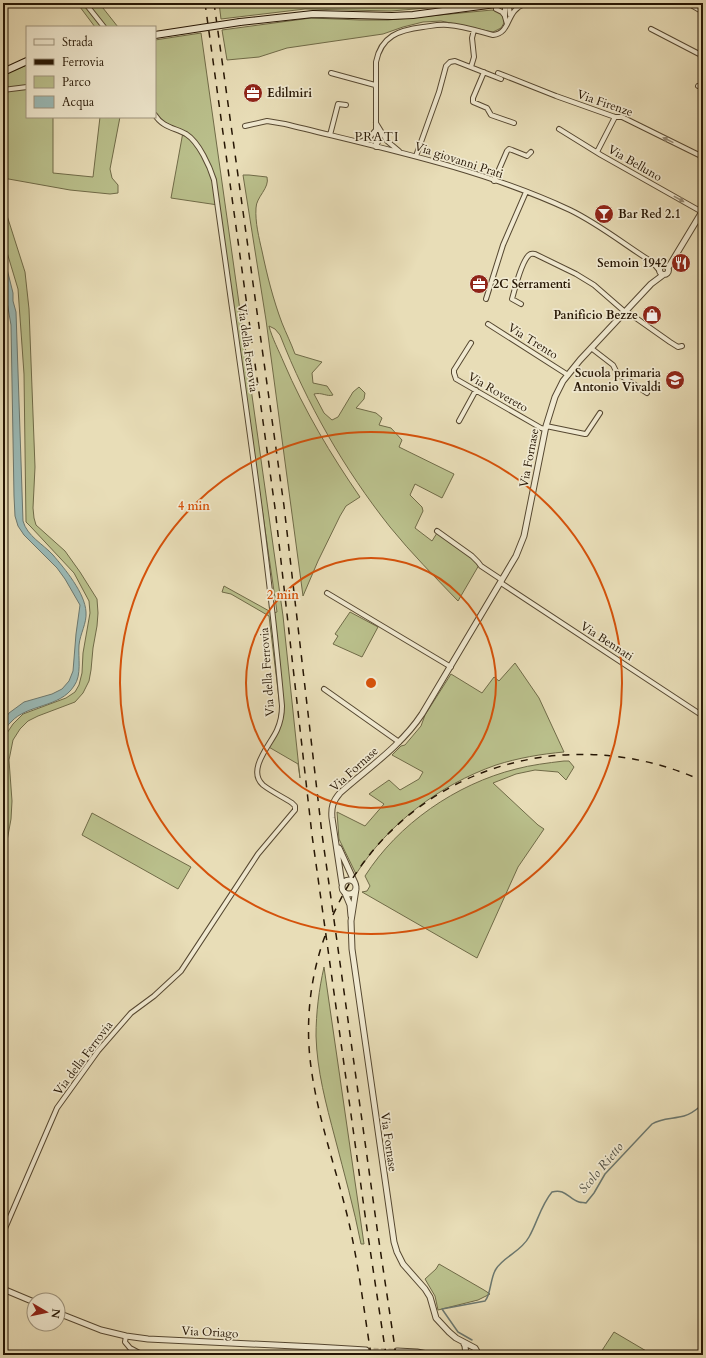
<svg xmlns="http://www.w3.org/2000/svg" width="706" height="1358" viewBox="0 0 706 1358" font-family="Cardo,serif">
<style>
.green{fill:#bac08c;stroke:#706b48}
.water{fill:#9abab7;stroke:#6c786f}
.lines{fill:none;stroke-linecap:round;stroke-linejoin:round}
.stream{stroke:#6c786f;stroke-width:1.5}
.tertiary-tunnel{stroke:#c1b593;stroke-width:5;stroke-dasharray:5 2.5;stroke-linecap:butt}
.minor-casing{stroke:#564831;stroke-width:6}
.tertiary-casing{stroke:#564831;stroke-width:7}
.secondary-casing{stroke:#261604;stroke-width:8}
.minor{stroke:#f0e9d0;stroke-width:4}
.tertiary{stroke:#f0e9d0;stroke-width:5}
.secondary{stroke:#f0e9d0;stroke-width:6}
.rail{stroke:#261604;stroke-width:1.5;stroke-dasharray:7 7;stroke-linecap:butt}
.secondary-bridge-casing{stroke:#261604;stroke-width:8;stroke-linecap:butt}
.secondary-bridge{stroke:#f0e9d0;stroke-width:6}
.oneway{fill:#958a74}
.ring{fill:none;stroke:#d5520b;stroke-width:2}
.labels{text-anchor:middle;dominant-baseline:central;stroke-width:3.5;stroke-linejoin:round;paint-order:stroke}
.poi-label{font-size:12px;font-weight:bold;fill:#261604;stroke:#f0e9d0;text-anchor:start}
.street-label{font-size:12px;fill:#261604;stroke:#f0e9d0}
.neighbourhood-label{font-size:13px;letter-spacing:1px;fill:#261604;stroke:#f0e9d0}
.water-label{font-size:13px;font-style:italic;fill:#4f4f43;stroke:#f0e9d0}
.centre{fill:#d5520b;stroke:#f0e9d0;stroke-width:2}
.ring-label{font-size:12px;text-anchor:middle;font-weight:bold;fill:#d5520b;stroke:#f0e9d0;stroke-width:3.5;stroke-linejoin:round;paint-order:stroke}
</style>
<rect width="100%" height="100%" fill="#e8ddb7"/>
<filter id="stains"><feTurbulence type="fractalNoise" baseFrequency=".005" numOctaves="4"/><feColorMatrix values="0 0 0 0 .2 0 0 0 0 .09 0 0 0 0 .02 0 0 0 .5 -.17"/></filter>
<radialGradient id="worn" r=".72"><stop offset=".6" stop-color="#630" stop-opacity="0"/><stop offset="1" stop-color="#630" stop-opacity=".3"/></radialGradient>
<!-- green -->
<path class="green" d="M77,3H99L118,27H95Z
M219,3H431L439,7L391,11L305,9L221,19Z
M492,10L499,12L502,14L504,18V23L501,28L493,32L441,21L423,22L403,27L383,34L287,48L259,57L227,60L222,30L311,18L360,20H388Z
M201,33L283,616L300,778L298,764L267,746L278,726L280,707L269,616L231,594L222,592L224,586L271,612L273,613L277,612L218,205L171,198L183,132L163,121L155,112V40Z
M27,65V117H53V173L93,177L100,117H120L110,169L112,178L118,185V193L110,194L70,190L3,178V75Z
M243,175H249L267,177C270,188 256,197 256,208C255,222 259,238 262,251C267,275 273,299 282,323C286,333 291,343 295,354L322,362L312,373L313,383L327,386L333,395C327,397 322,392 314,394L324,413L332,420L338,417L353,392L359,387L365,393L364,399L356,408L376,413L382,418L379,425L391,428L402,440L399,447L454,474L442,498L415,484L410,495L422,507L423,511L415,528L432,541L437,533L478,563L479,565L458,601C435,577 411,553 390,527C344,469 307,404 280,335L275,329L269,326C272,338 279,351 284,363C304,410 331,455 360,497L346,506L340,516L318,561L303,596L266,320Z
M3,203L25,272L29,309L35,467L33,508L34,518L36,525L65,551L80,572L97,599L98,613L97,626L93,648L91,670L89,681L83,693L75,702L38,716L28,721L20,729L13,740L9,760L12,801L11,819L7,841L3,845V814L5,800L3,785V739L13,724L23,714L66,698L75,692L79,685L82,673L83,653L90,613L89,601L74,573L31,527L26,522L24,374L18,289L3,239Z
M350,612L378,627L362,657L333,644L338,636L335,634Z
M515,663L539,698L564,752C541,754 518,758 496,765C439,785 388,824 356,874L339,839L337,812L365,826L384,804L369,794L389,780L400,790L419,779L423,772L392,755L401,746L405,745L421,726L425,715L451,674L482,693L494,677L499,681Z
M564,761H569L574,767L566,780L558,772L535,770L516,774L493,783L538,825L544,829L518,867L477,958L362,892L367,891L370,886L365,876C398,824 456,784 516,769C531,765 547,763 564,761Z
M92,813L191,867L178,889L82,835Z
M324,967L364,1244H361C354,1208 344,1173 335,1138C326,1104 317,1071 316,1036C316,1013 319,989 324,967Z
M439,1264L484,1290L490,1294L478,1300L438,1310L435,1296L425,1279L436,1269Z
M614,1332L653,1355H599Z"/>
<!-- water -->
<path class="water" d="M3,253L13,293V301L16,312L23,521C27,536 43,544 53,555C65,569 85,593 86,612C87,623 80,634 79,645C78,658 82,675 74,686C60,708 27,704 11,722C7,725 5,731 3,735V722L9,713L24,702L52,694L62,689L69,681L73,671L76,634L80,605L65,579L57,568L24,535L18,526L15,516L14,496L11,325L3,279Z"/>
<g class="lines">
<!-- stream -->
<path class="stream" d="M472,1340L458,1332L442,1309L485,1301C491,1295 490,1278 496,1269C504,1256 521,1252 529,1237C537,1223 541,1205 552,1192C565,1188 569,1199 579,1202C582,1203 584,1202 586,1203L594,1193L605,1174L652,1124C661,1118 673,1119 684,1116C692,1114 697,1109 703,1104"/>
<!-- tertiary-tunnel -->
<path class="tertiary-tunnel" d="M366,1350L397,1351"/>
<!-- minor casing -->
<g class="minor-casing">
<path id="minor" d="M85,3L104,27
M691,5L703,12
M505,7V17L507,24
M509,7L510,15
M496,9L502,12L505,16
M651,29L703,56
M471,67L474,57L472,38L474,30
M484,72L473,98V102L487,108L491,115L514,123
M331,73L375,85
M498,73L556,96L615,117H622L703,157
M698,86L703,88
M3,90L27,87
M376,123L387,141L399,151
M245,126L267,121L285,124C381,148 480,168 570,210C599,224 625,245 652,262L662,265
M559,129L601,155L702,212
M330,135L338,104L346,105
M360,142L369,138L375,131
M376,146L380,138V132
M376,147V62C381,36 399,30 423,27C431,26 439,24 448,25C463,26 478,31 493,35C512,33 505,10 525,4
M597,152L615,117
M416,156L439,92L446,66L450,62L455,61L501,79
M494,181L507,151L509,149L512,150L527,156L531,152
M654,264L659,270
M486,299L503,245L526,192
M521,304L512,299C515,289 521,262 529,255C531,253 532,254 535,254L576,274L594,285L625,312
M626,311L670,342L678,347L682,346
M488,324L568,375
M471,343L454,370V373L456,379L541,428L545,429
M591,348L613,365L617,373L647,393
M459,421L476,390
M546,426L585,434H586L600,413
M437,531L472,556L478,562L481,566L502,580
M501,583L703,716
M327,593L451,667
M324,689L399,742
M3,1233L57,1108L98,1051L131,1013L154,996L181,971L258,854L295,810V806L292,803C283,797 272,792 263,785C246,770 271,744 277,730C281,721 282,715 282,706C266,530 238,355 214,180C210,167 199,142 186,134C175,128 162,127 155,115
M126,1336L125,1342L130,1348L143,1355
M336,1354L346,1355"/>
</g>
<!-- tertiary casing -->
<g class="tertiary-casing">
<path id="tertiary" d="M659.5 270a4.5 4.5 0 1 1 9 0a4.5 4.5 0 1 1-9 0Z
M668,268L703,210
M339,848L355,883
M342 887a7 7 0 1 1 14 0a7 7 0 1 1-14 0Z
M342,884L332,818C331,807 333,801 340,793C368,768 401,746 422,714L516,556L524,536L546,426L555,397L563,381L580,360L651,284L663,275
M356,889L351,921L352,949L394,1242L397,1252L403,1264L425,1289L430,1297L436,1318L449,1332L456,1338L475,1348L479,1355
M345,893L350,905L351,916
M3,1289L34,1302
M58,1313L101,1330L126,1336L148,1339L316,1347L366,1350
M463,1342L465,1346L466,1355
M397,1351L417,1352L432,1355"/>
</g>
<!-- secondary casing -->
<g class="secondary-casing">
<path id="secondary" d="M525,4L530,3
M240,22L313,14L392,16L413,15L503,3
M3,72L27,61"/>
</g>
<!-- minor -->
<use href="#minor" class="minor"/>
<!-- tertiary -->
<use href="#tertiary" class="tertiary"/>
<!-- secondary -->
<use href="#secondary" class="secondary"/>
<!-- rail -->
<path class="rail" d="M205,3L275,508L312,835L367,1229L386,1355
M214,3L284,506L322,834L377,1228L396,1355
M333,915C397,771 563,717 703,781
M325,936C310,977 305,1023 311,1067C318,1120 337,1171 349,1223C359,1267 364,1311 371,1355"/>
<!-- secondary-bridge casing -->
<g class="secondary-bridge-casing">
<path id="secondary-bridge" d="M155,35L240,22"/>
</g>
<!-- secondary-bridge -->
<use href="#secondary-bridge" class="secondary-bridge"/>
</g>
<!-- one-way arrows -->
<defs><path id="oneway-solid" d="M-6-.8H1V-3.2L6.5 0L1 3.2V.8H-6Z"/></defs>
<g class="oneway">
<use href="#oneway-solid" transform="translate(668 140) rotate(-154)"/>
<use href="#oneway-solid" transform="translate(679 199) rotate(29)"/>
</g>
<!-- distance rings -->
<g class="ring">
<circle cx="371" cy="683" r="125"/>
<circle cx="371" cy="683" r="251"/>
</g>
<!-- icons -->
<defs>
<g id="office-disc" transform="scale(1)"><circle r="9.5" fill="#8f2418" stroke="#f0e9d0"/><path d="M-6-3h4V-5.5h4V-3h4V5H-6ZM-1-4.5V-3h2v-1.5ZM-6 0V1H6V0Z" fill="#fff"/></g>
<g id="bar-disc" transform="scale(1)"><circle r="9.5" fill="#8f2418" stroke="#f0e9d0"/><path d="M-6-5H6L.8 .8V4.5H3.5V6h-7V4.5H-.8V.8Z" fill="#fff"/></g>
<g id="restaurant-disc" transform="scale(1)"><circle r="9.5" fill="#8f2418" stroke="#f0e9d0"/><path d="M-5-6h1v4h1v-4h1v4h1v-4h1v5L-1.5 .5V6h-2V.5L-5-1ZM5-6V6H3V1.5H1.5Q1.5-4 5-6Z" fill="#fff"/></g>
<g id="shop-disc" transform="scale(1)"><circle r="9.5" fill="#8f2418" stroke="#f0e9d0"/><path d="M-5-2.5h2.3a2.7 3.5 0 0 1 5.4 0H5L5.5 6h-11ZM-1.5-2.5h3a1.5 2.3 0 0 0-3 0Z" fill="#fff"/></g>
<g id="school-disc" transform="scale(1)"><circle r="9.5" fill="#8f2418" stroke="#f0e9d0"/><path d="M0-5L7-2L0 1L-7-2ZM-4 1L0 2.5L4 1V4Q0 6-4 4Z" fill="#fff"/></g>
</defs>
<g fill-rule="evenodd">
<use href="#office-disc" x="253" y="93"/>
<use href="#bar-disc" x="604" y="214"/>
<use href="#restaurant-disc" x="681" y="263"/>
<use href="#office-disc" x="479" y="284"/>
<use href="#shop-disc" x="652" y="315"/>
<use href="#school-disc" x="675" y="380"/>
</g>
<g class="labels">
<!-- poi labels -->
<g class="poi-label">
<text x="267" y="93">Edilmiri</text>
<text x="618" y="214">Bar Red 2.1</text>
<text x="667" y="263" text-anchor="end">Semoin 1942</text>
<text x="493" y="284">2C Serramenti</text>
<text x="638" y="315" text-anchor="end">Panificio Bezze</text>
<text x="661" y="373" text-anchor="end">Scuola primaria<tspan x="661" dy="14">Antonio Vivaldi</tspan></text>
</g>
<!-- street labels -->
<g class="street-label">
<text transform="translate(605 103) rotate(19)">Via Firenze</text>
<text transform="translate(459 160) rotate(18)">Via giovanni Prati</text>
<text transform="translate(635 163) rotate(30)">Via Belluno</text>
<text transform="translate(533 341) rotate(32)">Via Trento</text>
<text transform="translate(248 348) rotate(82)">Via della Ferrovia</text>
<text transform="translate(498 392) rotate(30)">Via Rovereto</text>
<text transform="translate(529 458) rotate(-79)">Via Fornase</text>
<text transform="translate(607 641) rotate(33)">Via Bennati</text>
<text transform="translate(267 672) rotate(-94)">Via della Ferrovia</text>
<text transform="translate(354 769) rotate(-42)">Via Fornase</text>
<text transform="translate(83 1058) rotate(-53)">Via della Ferrovia</text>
<text transform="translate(389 1142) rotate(82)">Via Fornase</text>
<text transform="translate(210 1332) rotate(3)">Via Oriago</text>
</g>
<!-- neighbourhood labels -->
<g class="neighbourhood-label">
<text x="377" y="137">PRATI</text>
</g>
<!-- water labels -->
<g class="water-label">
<text transform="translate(601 1168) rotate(-50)">Scolo Rietto</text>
</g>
</g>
<circle cx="371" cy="683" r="6" class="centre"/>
<g class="ring-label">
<text x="194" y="510">4 min</text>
<text x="283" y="599">2 min</text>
</g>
<!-- margin -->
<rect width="706" height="1358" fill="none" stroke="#e8ddb7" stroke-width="16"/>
<rect x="4" y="4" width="698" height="1350" fill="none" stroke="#261604" stroke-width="2"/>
<rect x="8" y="8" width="690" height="1342" fill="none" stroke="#261604"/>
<!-- legend -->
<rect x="26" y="26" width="130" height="92" fill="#f0e9d0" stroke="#9f957e"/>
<rect x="34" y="39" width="20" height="6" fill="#f0e9d0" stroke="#9f957e"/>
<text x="62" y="46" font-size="12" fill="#261604">Strada</text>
<rect x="34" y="59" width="20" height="6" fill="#261604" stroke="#9f957e"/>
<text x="62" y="66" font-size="12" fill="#261604">Ferrovia</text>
<rect x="34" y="76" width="20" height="12" fill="#bac08c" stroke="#9f957e"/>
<text x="62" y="86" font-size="12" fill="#261604">Parco</text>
<rect x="34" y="96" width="20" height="12" fill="#9abab7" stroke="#9f957e"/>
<text x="62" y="106" font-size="12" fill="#261604">Acqua</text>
<!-- north arrow -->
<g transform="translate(46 1312) rotate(99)"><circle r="19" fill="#f0e9d0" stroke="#9f957e"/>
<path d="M0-3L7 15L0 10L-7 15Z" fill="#8f2418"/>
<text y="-6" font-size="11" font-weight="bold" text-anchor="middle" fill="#261604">N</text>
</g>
<rect width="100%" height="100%" filter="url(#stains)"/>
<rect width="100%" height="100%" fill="url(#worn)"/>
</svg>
